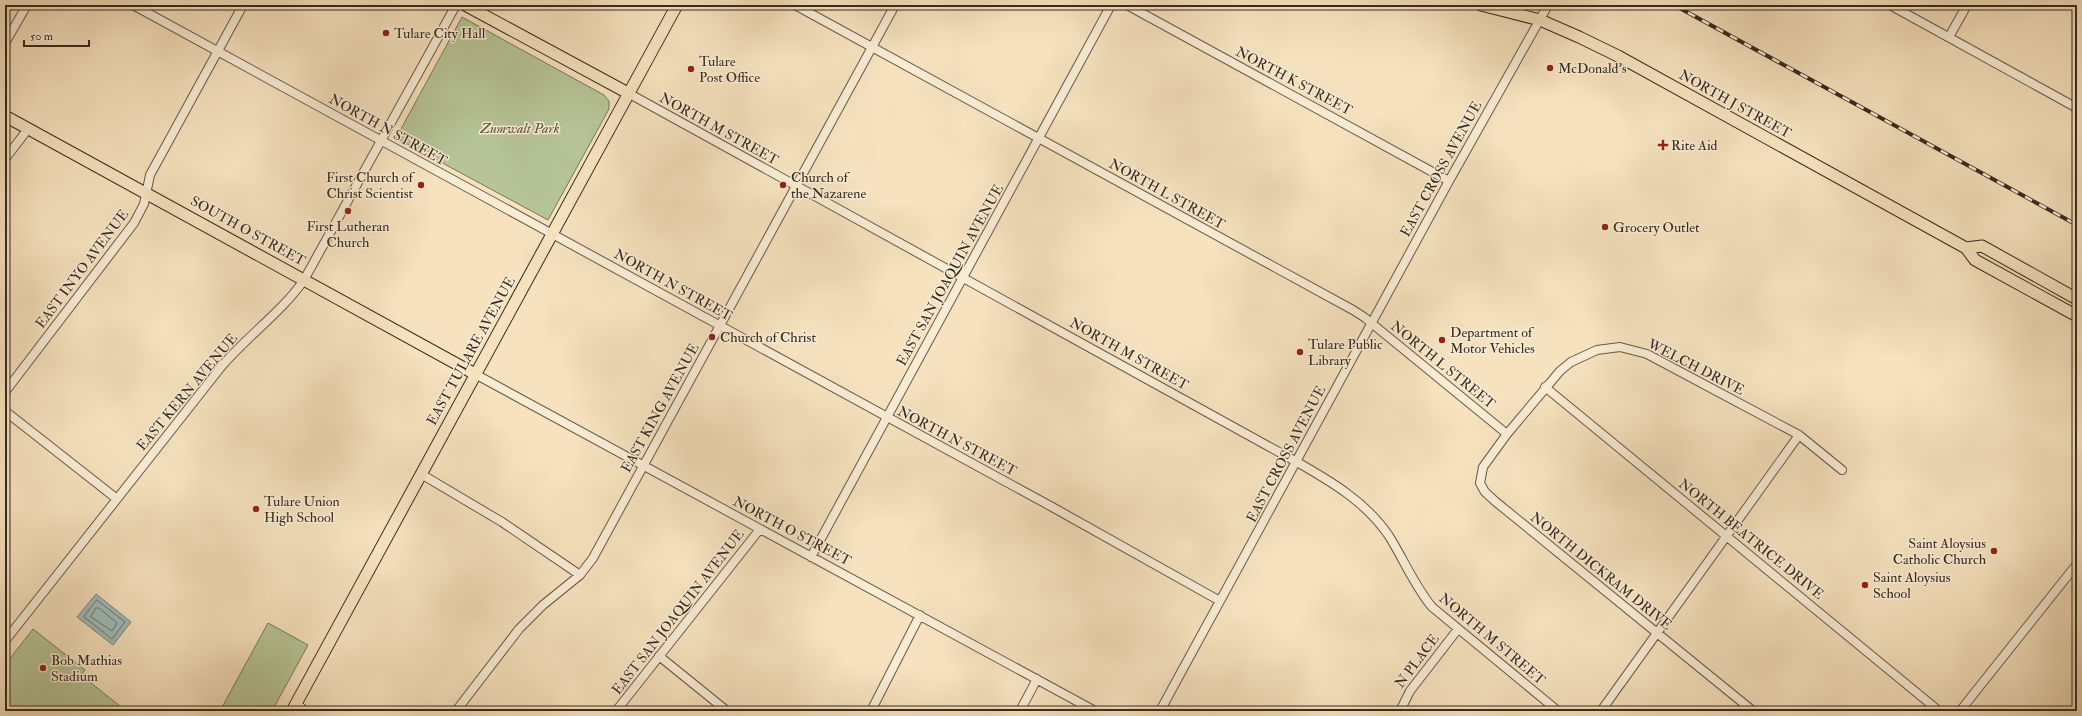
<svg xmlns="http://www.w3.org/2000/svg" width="2082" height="716" viewBox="0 0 2082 716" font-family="'IM FELL Double Pica',serif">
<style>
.green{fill:#b6c497;stroke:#77775a}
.water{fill:#a0bcbb;stroke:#76827c}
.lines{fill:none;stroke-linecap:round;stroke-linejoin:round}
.shore{stroke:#6c736c;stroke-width:1}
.minor-casing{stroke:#685846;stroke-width:10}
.major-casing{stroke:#382a1d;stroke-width:13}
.minor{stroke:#f9ecd5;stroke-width:8}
.major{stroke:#f6e2bf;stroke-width:11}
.rail-casing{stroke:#382a1d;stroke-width:4}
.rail{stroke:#f9ecd5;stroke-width:2.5;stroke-dasharray:8;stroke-linecap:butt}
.poi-dot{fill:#8f2418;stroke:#f9ecd5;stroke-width:1.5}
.labels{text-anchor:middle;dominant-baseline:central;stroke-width:3;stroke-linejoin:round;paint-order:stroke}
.poi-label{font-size:14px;fill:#382a1d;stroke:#f9ecd5;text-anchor:start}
.street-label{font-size:14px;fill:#382a1d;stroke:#f9ecd5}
.park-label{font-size:14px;font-style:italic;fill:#58503c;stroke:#f9ecd5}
</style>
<rect width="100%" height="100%" fill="#f6e2bf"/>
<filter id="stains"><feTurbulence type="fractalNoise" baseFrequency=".005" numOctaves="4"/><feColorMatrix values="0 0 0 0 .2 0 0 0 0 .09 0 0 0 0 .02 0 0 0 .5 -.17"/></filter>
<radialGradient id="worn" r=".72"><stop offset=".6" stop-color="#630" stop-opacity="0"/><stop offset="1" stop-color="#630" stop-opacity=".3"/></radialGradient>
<!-- green -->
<path class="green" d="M462,17L604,95L609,101V109L548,220L396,138Z
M268,623L308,645L272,711H220Z
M33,629L85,670L81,675L126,711H5V665Z"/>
<!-- water -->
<path class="water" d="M96,594L131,622L113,645L77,617Z"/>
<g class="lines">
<!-- shore -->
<path class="shore" d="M97,600L125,622L112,639L84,617Z
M96,608H99L117,623L112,631L91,617Z"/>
<!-- minor casing -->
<g class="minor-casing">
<path id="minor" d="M133,5L1054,508L1220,601
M795,5L1353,310L1364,317L1507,434
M1127,5L1449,181
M1890,5L2077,108
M1949,37L1967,5
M5,43L27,5
M628,93L1297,462C1332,482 1366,502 1389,536C1404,560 1414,585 1432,607L1558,711
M5,159L28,129
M475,374L1095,711
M1545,387L1939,711
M5,392L134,223L144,204L150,175L243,5
M5,411L117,499
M421,474L502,522L580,575
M811,557L1111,5
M5,641L221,367C247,336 281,313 304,280L456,5
M659,656L727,711
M296,703L305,711
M456,711L519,629L543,605L580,575L593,558L895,5
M616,711L760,529
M871,711L920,615
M1020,711L1037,679
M1160,711L1449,181L1548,5
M1400,711L1410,691L1458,629
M1601,711L1799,435
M1753,711L1496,502L1485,492L1480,483L1483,467L1507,434L1560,371L1571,362L1597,350L1620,347L1647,354L1799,435L1842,470
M1960,711L2077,564"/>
</g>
<!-- major casing -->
<g class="major-casing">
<path id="major" d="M465,5L628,93
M1481,5L1540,20L1579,37L1618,56L1966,248L1975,260L2077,316
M5,116L475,374
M1966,248L1982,246L2077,299
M292,711L677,5"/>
</g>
<!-- minor -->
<use href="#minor" class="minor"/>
<!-- major -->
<use href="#major" class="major"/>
<!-- rail casing -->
<g class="rail-casing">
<path id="rail" d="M1674,5L2077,225"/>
</g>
<!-- rail -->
<use href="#rail" class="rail"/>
</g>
<!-- markers -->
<g class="poi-dot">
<circle cx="386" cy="33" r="4"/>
<circle cx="1550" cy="68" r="4"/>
<circle cx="691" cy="69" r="4"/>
<path d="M1661 139h4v4h4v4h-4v4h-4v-4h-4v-4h4z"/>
<circle cx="421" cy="185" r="4"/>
<circle cx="783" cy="185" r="4"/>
<circle cx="348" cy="211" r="4"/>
<circle cx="1605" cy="227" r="4"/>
<circle cx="712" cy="337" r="4"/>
<circle cx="1442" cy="340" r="4"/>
<circle cx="1300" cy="352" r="4"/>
<circle cx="256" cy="509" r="4"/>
<circle cx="1994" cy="551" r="4"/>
<circle cx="1865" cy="585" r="4"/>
<circle cx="43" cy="668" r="4"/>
</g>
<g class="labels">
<!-- poi labels -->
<g class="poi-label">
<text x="394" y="33">Tulare City Hall</text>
<text x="699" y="61">Tulare<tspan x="699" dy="16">Post Office</tspan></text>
<text x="1558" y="68">McDonald's</text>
<text x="1671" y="145">Rite Aid</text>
<text x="413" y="177" text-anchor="end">First Church of<tspan x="413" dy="16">Christ Scientist</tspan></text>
<text x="791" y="177">Church of<tspan x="791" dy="16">the Nazarene</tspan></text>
<text x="348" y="226" text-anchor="middle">First Lutheran<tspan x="348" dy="16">Church</tspan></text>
<text x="1613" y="227">Grocery Outlet</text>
<text x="1450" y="332">Department of<tspan x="1450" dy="16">Motor Vehicles</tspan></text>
<text x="720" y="337">Church of Christ</text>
<text x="1308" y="344">Tulare Public<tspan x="1308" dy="16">Library</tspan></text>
<text x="264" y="501">Tulare Union<tspan x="264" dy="16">High School</tspan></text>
<text x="1986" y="543" text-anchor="end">Saint Aloysius<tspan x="1986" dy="16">Catholic Church</tspan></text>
<text x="1873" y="577">Saint Aloysius<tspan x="1873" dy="16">School</tspan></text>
<text x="51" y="660">Bob Mathias<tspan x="51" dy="16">Stadium</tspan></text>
</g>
<!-- street labels -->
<g class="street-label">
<text transform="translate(1294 81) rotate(28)">NORTH K STREET</text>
<text transform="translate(1735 104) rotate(29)">NORTH J STREET</text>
<text transform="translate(719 129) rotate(29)">NORTH M STREET</text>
<text transform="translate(388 130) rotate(29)">NORTH N STREET</text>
<text transform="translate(1441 169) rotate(-61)">EAST CROSS AVENUE</text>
<text transform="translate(1167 194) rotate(29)">NORTH L STREET</text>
<text transform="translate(248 231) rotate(29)">SOUTH O STREET</text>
<text transform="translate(82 269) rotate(-53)">EAST INYO AVENUE</text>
<text transform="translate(950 275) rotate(-61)">EAST SAN JOAQUIN AVENUE</text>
<text transform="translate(673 285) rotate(29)">NORTH N STREET</text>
<text transform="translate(471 351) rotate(-61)">EAST TULARE AVENUE</text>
<text transform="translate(1129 354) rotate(29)">NORTH M STREET</text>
<text transform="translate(1443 365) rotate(39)">NORTH L STREET</text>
<text transform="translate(1696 367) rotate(27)">WELCH DRIVE</text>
<text transform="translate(187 392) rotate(-50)">EAST KERN AVENUE</text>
<text transform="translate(660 408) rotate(-61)">EAST KING AVENUE</text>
<text transform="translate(957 441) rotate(28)">NORTH N STREET</text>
<text transform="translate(1286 454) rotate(-62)">EAST CROSS AVENUE</text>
<text transform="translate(792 531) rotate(28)">NORTH O STREET</text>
<text transform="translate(1751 539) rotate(39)">NORTH BEATRICE DRIVE</text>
<text transform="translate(1601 571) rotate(39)">NORTH DICKRAM DRIVE</text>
<text transform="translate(678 612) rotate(-52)">EAST SAN JOAQUIN AVENUE</text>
<text transform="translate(1492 639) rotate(40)">NORTH M STREET</text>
<text transform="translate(1417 661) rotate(-53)">N PLACE</text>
</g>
<!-- park labels -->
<g class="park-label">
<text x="520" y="128">Zumwalt Park</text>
</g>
</g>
<!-- margin -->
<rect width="2082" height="716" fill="none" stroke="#f6e2bf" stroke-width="20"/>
<rect x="6" y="6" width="2070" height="704" fill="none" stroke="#382a1d" stroke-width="2"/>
<rect x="10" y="10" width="2062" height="696" fill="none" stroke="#382a1d"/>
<!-- scale -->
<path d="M24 40v6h65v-6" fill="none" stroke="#382a1d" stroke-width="2"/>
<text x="30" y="40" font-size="12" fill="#382a1d" stroke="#f9ecd5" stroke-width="3" paint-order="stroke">50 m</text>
<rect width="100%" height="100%" filter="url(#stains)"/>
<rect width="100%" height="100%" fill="url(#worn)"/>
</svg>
